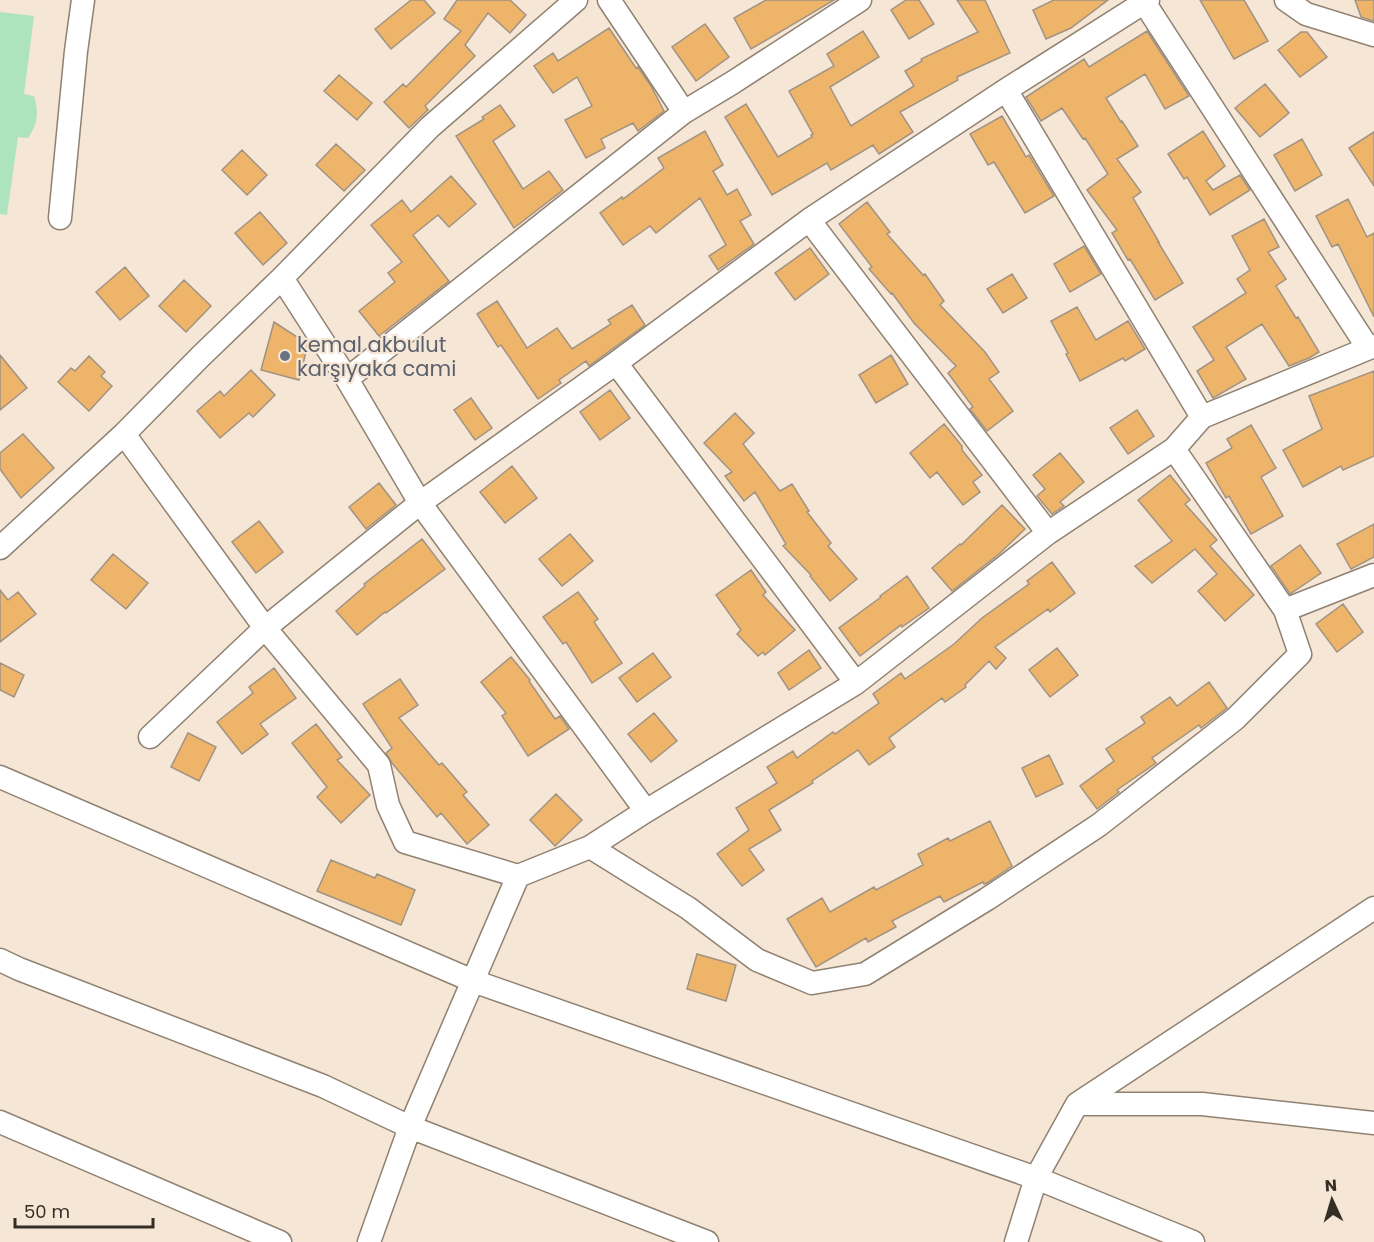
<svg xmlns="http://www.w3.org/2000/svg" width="1374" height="1242" viewBox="0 0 1374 1242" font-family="Poppins,sans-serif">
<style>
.green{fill:#ade3bf}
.building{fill:#eeb46a;stroke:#a19383;stroke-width:1.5}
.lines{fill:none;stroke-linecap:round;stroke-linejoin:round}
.minor-casing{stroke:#908272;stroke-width:25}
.minor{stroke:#fff;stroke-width:22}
.worship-dot{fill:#6b7280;stroke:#f6e6d5;stroke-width:2}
.labels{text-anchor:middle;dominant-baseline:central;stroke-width:4.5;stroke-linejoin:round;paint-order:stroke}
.worship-label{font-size:21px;fill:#5b616d;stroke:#f6e6d5;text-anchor:start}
</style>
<rect width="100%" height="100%" fill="#f6e6d5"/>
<!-- green -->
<path class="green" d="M0,12L34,16L24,94L34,96C39,112 38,124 28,138L18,137L7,215L0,214Z"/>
<!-- building -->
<path class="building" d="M411,0H424L435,13L391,49L375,29Z
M457,0H510L526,15L510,33L488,13L465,45L475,56L425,106L428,110L409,128L384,102L403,84L406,87L461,31L444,19Z
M766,0H834L751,49L734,18Z
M906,0H919L934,24L909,39L891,10Z
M957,0H985L1010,53L957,77L958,80L900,112L913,132L879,154L873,145L831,170L827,163L772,195L725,117L746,104L778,157L812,137L811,135L813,134L789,91L834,66L827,54L863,31L879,57L830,87L851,126L914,86L905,71L922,61L921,59L978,32Z
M1054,0H1108L1071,28L1046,39L1033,10Z
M1200,0H1244L1268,41L1234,59Z
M1355,0H1374V21L1361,17Z
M705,24L729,57L696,81L672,47Z
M609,28L636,68L638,67L651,86L664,111L638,131L633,123L601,139L605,148L586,158L565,120L592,106L577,77L553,93L534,66L553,53L558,61Z
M1147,31L1189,96L1165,109L1145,74L1106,98L1121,122L1122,121L1138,146L1117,159L1141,192L1133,198L1159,242H1158L1183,283L1155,300L1130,259L1128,260L1112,233L1117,230L1087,190L1108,174L1085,138L1083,139L1062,108L1041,121L1026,97L1084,59L1089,67Z
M1301,32H1307L1327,57L1300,77L1278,50Z
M339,75L372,103L357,120L324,91Z
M1265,84L1289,113L1260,137L1235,108Z
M500,105L515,126L493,141L523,189L549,171L563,190L514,228L456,136L484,119L482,117Z
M1002,116L1026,157L1029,155L1054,196L1025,213L994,162L988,165L970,134Z
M705,131L723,165L713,171L727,195L737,189L751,215L740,221L754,244L718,270L709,256L726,245L700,198L656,233L650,226L623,245L600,213L622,197L623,199L664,168L658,158Z
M1203,131L1225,166L1206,181L1213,190L1240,175L1250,190L1210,215L1187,177L1184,179L1168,154Z
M1374,132V186L1349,148Z
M1302,139L1322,175L1295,191L1274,155Z
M336,144L365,170L344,191L316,165Z
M242,150L267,175L247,195L222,170Z
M451,176L476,204L449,227L438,215L413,235L449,281L379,336L359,311L395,282L388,273L402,262L371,225L402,200L411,212Z
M1348,199L1367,237L1374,233V317L1338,244L1332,247L1316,216Z
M867,202L890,232L887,234L923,275L925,274L944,301L940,305L985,352L999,372L989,379L1013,411L987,431L970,409L973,407L948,373L956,366L914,323L892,293L891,294L869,269L872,267L839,224Z
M260,212L287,243L263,265L235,233Z
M1264,219L1279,247L1268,252L1286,279L1276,286L1296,318L1298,317L1319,352L1309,358L1289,366L1262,324L1226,347L1246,379L1213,398L1197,371L1214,360L1193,327L1246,293L1237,279L1250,270L1232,236Z
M1084,246L1101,274L1070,292L1054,264Z
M810,248L829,274L795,300L775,273Z
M125,267L149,296L120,320L96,292Z
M1012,274L1027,298L1003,313L987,289Z
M184,280L211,306L186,332L159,306Z
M497,301L527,348L557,328L572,349L611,324L608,320L632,305L645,325L589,366L586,361L559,380L561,383L538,399L501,345L498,347L477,314Z
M1077,307L1096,340L1128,321L1145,349L1125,361L1123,358L1080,381L1066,354L1068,353L1051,321Z
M274,322L308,344L299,380L261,370Z
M0,355L27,388L0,410Z
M891,355L908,384L876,403L859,375Z
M89,356L105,372L101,376L112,386L89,411L58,382L71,368L75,371Z
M251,370L275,395L253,417L249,413L220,438L197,411L220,391L224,396Z
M1374,371V456L1343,470L1341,466L1303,487L1283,450L1322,429L1309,396Z
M610,390L630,418L600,440L580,412Z
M471,398L492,428L475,440L454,410Z
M1137,410L1154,436L1128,454L1110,428Z
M735,413L754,433L743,444L780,491L792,484L809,511L807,512L831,543L828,546L857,579L830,601L810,576L811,575L783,546L786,544L755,492L744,501L725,476L732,472L704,443Z
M944,424L962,446V450L982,475L973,482L980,492L963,505L937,472L930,478L910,453Z
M1251,425L1276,468L1261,477L1283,516L1251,534L1229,496L1226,498L1206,463L1232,448L1227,439Z
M23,434L54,468L21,498L0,469V453Z
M1060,453L1084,482L1060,502L1064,506L1052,514L1037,496L1045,489L1033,475Z
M512,466L537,498L505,523L480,492Z
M1170,475L1190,500L1185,504L1217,540L1210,546L1254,595L1225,621L1198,591L1217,574L1195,549L1152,583L1135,566L1172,541L1138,500Z
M379,483L396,505L366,529L349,507Z
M1002,505L1025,529L999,554L952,591L932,568L960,544L961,545Z
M259,521L283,552L256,573L232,542Z
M1374,524V557L1351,569L1337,544Z
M570,534L593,561L562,586L539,559Z
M422,539L445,569L386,613L385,612L357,635L336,611L365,586L364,584Z
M1300,545L1321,573L1290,594L1271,566Z
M113,554L148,583L126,609L91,580Z
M1052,562L1075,593L1050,612L1048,609L995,647L1006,658L996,669L989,661L965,685L966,687L945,702L942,698L889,738L895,747L869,765L858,750L812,781L813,783L769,810L781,830L749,849L764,870L742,886L717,854L749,830L736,808L777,783L767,767L793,751L797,758L833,732L835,734L879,703L873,694L901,673L905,679L954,644L982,618L1029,584L1027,581Z
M751,570L766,592L763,595L795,630L765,655L763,652L758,656L737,634L741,630L716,595Z
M907,576L929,608L902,627L901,625L860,656L839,628L881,597L880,596Z
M0,590L8,600L18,592L36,614L0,642Z
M578,592L598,619L594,622L622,663L592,683L566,642L563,644L543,617Z
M1343,604L1363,632L1337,652L1316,624Z
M1057,648L1078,675L1050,697L1029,670Z
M809,650L821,668L789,690L778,673Z
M653,653L671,677L637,702L619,678Z
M511,657L530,680L529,681L555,719L560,716L569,729L528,756L502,716L506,713L481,682Z
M0,663L24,675L14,697L0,690Z
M274,668L296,698L260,724L268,734L242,754L217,722L253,693L249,687Z
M400,679L418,705L399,718L439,765L442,763L467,792L463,795L489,825L467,844L441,813L437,817L392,763L386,753L392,748L363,704Z
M1209,682L1227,708L1201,728L1199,725L1152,758L1156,763L1117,790L1119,792L1097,809L1080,786L1114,761L1106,749L1145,723L1141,717L1170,697L1177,706Z
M654,713L677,741L651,762L628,734Z
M316,724L342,757L337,760L370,795L341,823L317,797L327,787L292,743Z
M188,733L216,747L199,781L171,767Z
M1049,755L1063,784L1036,797L1022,768Z
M556,794L582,820L555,846L530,820Z
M990,821L1012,866L987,883L984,884L983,882L944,902L940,896L892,921L896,927L868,942L866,938L816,967L787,919L822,898L830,912L874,887L876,890L923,865L918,854L948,838L950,841Z
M331,860L375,878L377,874L415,890L401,925L317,891Z
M697,954L736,965L726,1001L687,989Z"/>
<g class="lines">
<!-- minor casing -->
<g class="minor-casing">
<path id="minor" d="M609,0L684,112
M1286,0L1306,14L1374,35
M1144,2L1368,348
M1006,90L1202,417
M60,218L76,51L83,0
M809,220L1048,533
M282,278L347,379
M616,363L856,683
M124,434L265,628L379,765L388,805L405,842L518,876L410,1127L369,1242
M0,548L124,434L201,356L282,278L430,127L576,0
M1285,610L1374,575
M150,737L265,628L420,503L616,363L809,220L1006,90L1148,0
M0,777L473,981L1036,1178L1193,1242
M646,811L856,683L1048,533L1174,449L1202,417L1374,346
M590,847L688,908L757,960L812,983L865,974L987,899L1099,825L1235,719L1300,654L1285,610L1174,449
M518,876L590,847L646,811L420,503L347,379L684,112L732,83L860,0
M0,960L19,969L323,1086L410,1127L707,1242
M1077,1104H1202L1374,1123
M0,1122L280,1242
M1016,1242L1036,1178L1077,1104L1374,908"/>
</g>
<!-- minor -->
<use href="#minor" class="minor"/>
</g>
<!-- markers -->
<circle class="worship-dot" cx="285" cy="356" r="6"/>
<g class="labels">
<!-- worship labels -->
<g class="worship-label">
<text x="297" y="344">kemal akbulut<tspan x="297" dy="24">karşıyaka cami</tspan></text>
</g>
</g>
<!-- north arrow -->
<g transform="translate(1332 1200) rotate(356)" stroke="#f6e6d5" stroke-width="4.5" paint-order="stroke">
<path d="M0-4.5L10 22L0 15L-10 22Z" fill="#342e27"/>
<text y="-9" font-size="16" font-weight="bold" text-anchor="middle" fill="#342e27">N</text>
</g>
<!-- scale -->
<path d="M15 1218v9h138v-9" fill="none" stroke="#342e27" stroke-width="3"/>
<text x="24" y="1218" font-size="18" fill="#342e27" stroke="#f6e6d5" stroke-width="4.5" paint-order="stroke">50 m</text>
</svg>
